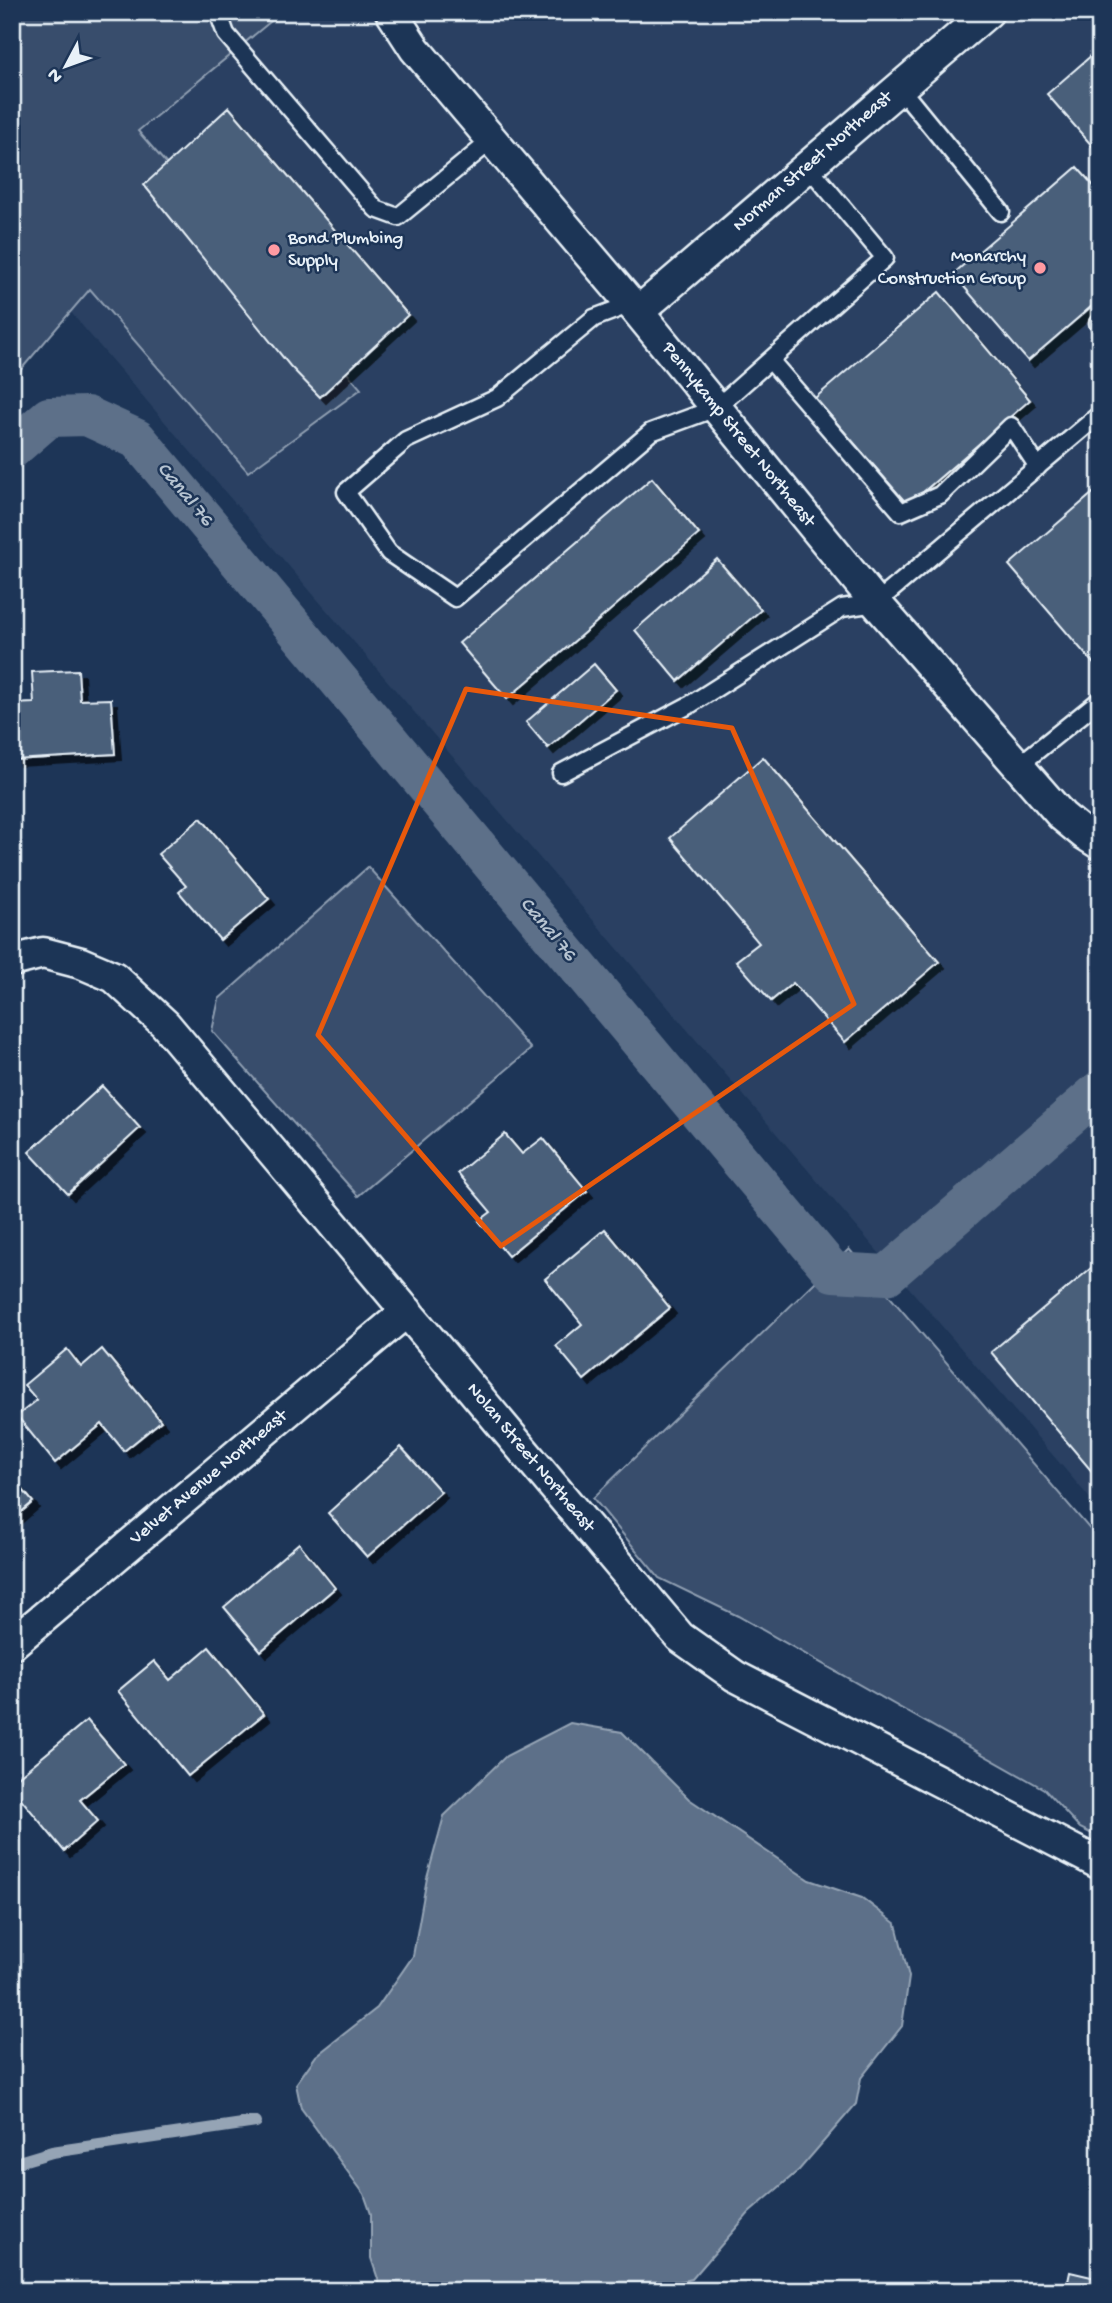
<svg xmlns="http://www.w3.org/2000/svg" width="1112" height="2303" viewBox="0 0 1112 2303" font-family="'Gochi Hand',sans-serif">
<style>
.built{fill:#2a4162}
.green{fill:#374d6c;stroke:#909fb2;stroke-width:2}
.water{fill:#5d7089;stroke:#95a4b5;stroke-width:2}
.lines{fill:none;stroke-linecap:round;stroke-linejoin:round}
.stream{stroke:#95a4b5;stroke-width:12}
.canal{stroke:#5d7089;stroke-width:40}
.building{fill:#495e7a;stroke:#e8f1f8;stroke-width:2;filter:url(#shadow)}
.service-casing{stroke:#e8f1f8;stroke-width:21}
.minor-casing{stroke:#e8f1f8;stroke-width:35}
.service{stroke:#1d3557;stroke-width:16}
.minor{stroke:#1d3557;stroke-width:30}
.marked{fill:none;stroke:#e8590c;stroke-width:5;stroke-linejoin:round}
.poi-dot{fill:#ff9aa2;stroke:#1d3557;stroke-width:2.5}
.labels{text-anchor:middle;dominant-baseline:central;stroke-width:5;stroke-linejoin:round;paint-order:stroke}
.street-label{font-size:19px;fill:#e8f1f8;stroke:#1d3557}
.poi-label{font-size:19px;fill:#e8f1f8;stroke:#1d3557;text-anchor:start}
.water-label{font-size:21px;font-style:italic;fill:#b7c4d1;stroke:#1d3557}
</style>
<defs>
<filter id="shadow"><feDropShadow dx="6" dy="6" stdDeviation="0" flood-color="#0009"/></filter>
</defs>
<rect width="100%" height="100%" fill="#1d3557"/>
<filter id="ink" filterUnits="userSpaceOnUse"><feTurbulence type="fractalNoise" baseFrequency=".0143" numOctaves="2"/><feDisplacementMap in="SourceGraphic" scale="14" xChannelSelector="R" yChannelSelector="G"/><feConvolveMatrix kernelMatrix="1 2 1 2 8 2 1 2 1" color-interpolation-filters="sRGB"/></filter>
<g filter="url(#ink)">
<!-- built -->
<path class="built" d="M12,12H1100V1510L12,244Z"/>
<!-- green -->
<path class="green" d="M12,12H282L138,131L361,389L248,472L90,289L12,380Z
M368,867L531,1049L358,1196L212,1031L219,999Z
M849,1249L1100,1541V1838L1080,1828L1044,1789L738,1616L659,1578L593,1498Z"/>
<!-- water -->
<path class="water" d="M570,1723L622,1732L689,1799L809,1880L862,1898L896,1924L909,1977L902,2026L861,2078L856,2104L799,2170L749,2213L692,2279L640,2291H382L371,2258V2214L364,2194L301,2108L296,2084L316,2056L377,2008L413,1956L427,1878L444,1816L506,1756Z"/>
<g class="lines">
<!-- stream -->
<path class="stream" d="M12,2164L52,2152L256,2122"/>
<!-- canal -->
<path class="canal" d="M12,449L49,417L87,416L137,439L833,1272L887,1275L1100,1090"/>
</g>
<!-- building -->
<path class="building" d="M1100,48V155L1047,94Z
M229,107L408,315L320,397L290,366L144,185Z
M1077,167L1100,193V299L1028,361L953,274Z
M939,292L1030,400L908,505L815,398Z
M652,478L699,534L507,699L459,643Z
M1100,487V668L1098,669L1009,565Z
M717,559L761,610L678,681L635,630Z
M594,664L616,690L548,748L526,722Z
M78,670L80,700L111,699L115,754L14,760L12,704L34,703L32,672Z
M763,757L939,962L845,1042L793,983L771,1001L736,961L759,943L670,838Z
M201,818L269,899L220,940L179,892L186,886L158,854Z
M102,1086L140,1128L68,1194L29,1152Z
M505,1134L522,1154L543,1138L587,1191L508,1256L479,1221L491,1212L458,1173Z
M605,1229L670,1308L584,1380L556,1346L582,1324L545,1279Z
M1097,1263L1100,1266V1481L991,1352Z
M67,1349L81,1367L102,1349L161,1421L124,1451L102,1424L55,1463L17,1416L37,1400L24,1385Z
M401,1447L441,1492L367,1557L328,1513Z
M12,1477L33,1502L12,1520Z
M299,1543L335,1588L261,1651L224,1607Z
M209,1647L264,1714L188,1776L118,1691L154,1661L170,1680Z
M87,1720L124,1764L80,1800L98,1821L64,1851L12,1788V1782Z
M1070,2272L1100,2279V2291H1066Z"/>
<g class="lines">
<!-- service casing -->
<g class="service-casing">
<path id="service" d="M218,12L226,34L376,209L398,217L492,140
M900,88L1001,212
M631,304L594,318L497,398L406,440L346,492L389,553L455,598L651,432L716,408L885,258L808,166
M1100,321L1098,323L1100,325
M770,360L901,512L940,495L1011,426L1038,467
M1018,766L1100,700
M561,773L691,704L842,608L876,603L1100,414"/>
</g>
<!-- minor casing -->
<g class="minor-casing">
<path id="minor" d="M391,12L415,49L638,312L876,603L1062,816L1084,834L1100,844
M638,312L988,12
M12,961L43,953L81,963L114,977L165,1024L680,1637L735,1676L1100,1864
M12,1644L407,1311"/>
</g>
<!-- service -->
<use href="#service" class="service"/>
<!-- minor -->
<use href="#minor" class="minor"/>
</g>
</g>
<!-- marked area -->
<path class="marked" d="M466,689L732,728L854,1004L501,1246L318,1035Z"/>
<!-- markers -->
<g class="poi-dot">
<circle cx="274" cy="250" r="7"/>
<circle cx="1040" cy="268" r="7"/>
</g>
<g class="labels">
<!-- street labels -->
<g class="street-label">
<text transform="translate(813 162) rotate(-41)">Norman Street Northeast</text>
<text transform="translate(738 435) rotate(51)">Pennykamp Street Northeast</text>
<text transform="translate(530 1458) rotate(50)">Nolan Street Northeast</text>
<text transform="translate(209 1478) rotate(-40)">Velvet Avenue Northeast</text>
</g>
<!-- poi labels -->
<g class="poi-label">
<text x="288" y="239">Bond Plumbing<tspan x="288" dy="22">Supply</tspan></text>
<text x="1026" y="257" text-anchor="end">Monarchy<tspan x="1026" dy="22">Construction Group</tspan></text>
</g>
<!-- water labels -->
<g class="water-label">
<text transform="translate(184 495) rotate(50)">Canal 76</text>
<text transform="translate(547 930) rotate(50)">Canal 76</text>
</g>
</g>
<!-- margin -->
<rect width="1112" height="2303" fill="none" stroke="#1d3557" stroke-width="42"/>
<rect x="21" y="21" width="1070" height="2261" fill="none" stroke="#e8f1f8" stroke-width="2.5" filter="url(#ink)"/>
<!-- north arrow -->
<g transform="translate(66 66) rotate(229)" stroke="#1d3557" stroke-width="5" paint-order="stroke">
<path d="M0-5L12 26L0 18L-12 26Z" fill="#e8f1f8"/>
<text y="-10" font-size="19" font-weight="bold" text-anchor="middle" fill="#e8f1f8">N</text>
</g>
</svg>
